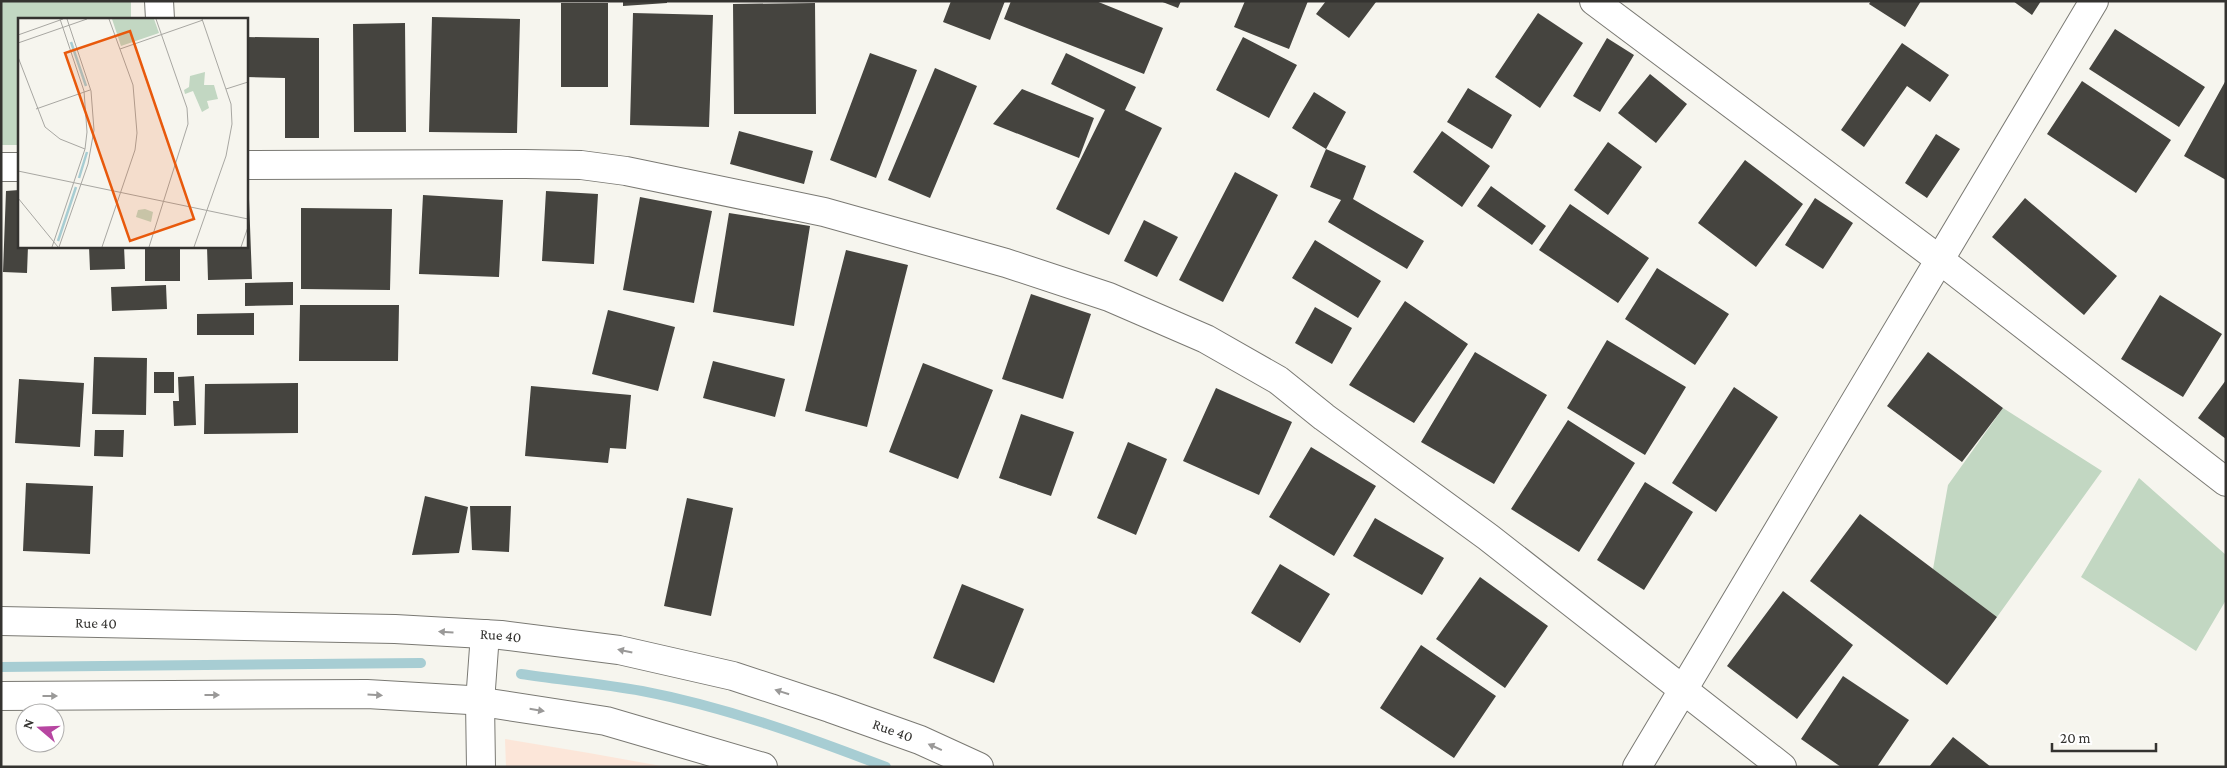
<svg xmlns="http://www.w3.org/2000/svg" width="2227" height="768" viewBox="0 0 2227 768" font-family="'Crimson Pro',serif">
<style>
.education{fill:#fce6d9}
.green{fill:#c2d7c2}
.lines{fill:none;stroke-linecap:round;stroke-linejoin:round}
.stream{stroke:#a7cdd3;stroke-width:10}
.building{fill:#45443f}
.minor-casing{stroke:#7a7973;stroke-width:30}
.tertiary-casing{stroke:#7a7973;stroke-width:30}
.secondary-casing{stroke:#7a7973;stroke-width:30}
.minor{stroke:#fff;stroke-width:28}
.tertiary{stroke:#fff;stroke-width:28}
.secondary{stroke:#fff;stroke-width:28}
.oneway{fill:#9a9998}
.labels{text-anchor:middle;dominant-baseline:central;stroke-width:5;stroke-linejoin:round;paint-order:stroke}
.street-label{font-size:15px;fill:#343330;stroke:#fff}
.inset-river{fill:none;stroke:#a7cdd3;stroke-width:2.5}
.inset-road{fill:none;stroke:#a8a7a2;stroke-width:1}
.view{fill:#e8590c;fill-opacity:0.15;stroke:#e8590c;stroke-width:2.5}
.inset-edge{fill:none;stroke:#343330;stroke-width:2.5}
</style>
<rect width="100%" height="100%" fill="#f6f5ee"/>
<!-- education -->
<path class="education" d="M505,739L589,753L667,767H506Z"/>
<!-- green -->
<path class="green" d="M1,1H131V19H19V145H1Z
M2003,408L2102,471L1997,617L1933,569L1948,485Z
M2139,478L2226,555V600L2196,651L2081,577Z"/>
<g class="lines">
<!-- stream -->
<path class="stream" d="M1,667L421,663
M521,674C562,680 603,684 642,691C726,707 808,737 886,767"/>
</g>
<!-- building -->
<path class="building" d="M623,1H667V3L623,6Z
M951,1H1005L990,40L943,22Z
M1011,1H1096L1163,28L1144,74L1004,19Z
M1160,1H1181L1178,8Z
M1245,1H1308L1289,49L1234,27Z
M1326,1H1375L1376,2L1349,38L1316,14Z
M1871,1H1921L1905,27L1869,4Z
M2013,1H2041L2032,15Z
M561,3H608V87H561Z
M815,3L816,114H734L733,4Z
M633,13L713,15L709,127L630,125Z
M1538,13L1583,43L1540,108L1495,77Z
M432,17L520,19L517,133L429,132Z
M405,23L406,132H354L353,24Z
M2115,29L2205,87L2179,127L2089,69Z
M246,37L319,38V138H285V78L246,77Z
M1243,37L1297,65L1269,118L1216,90Z
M1607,38L1634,55L1600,112L1573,96Z
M1902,43L1949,75L1930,102L1907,86L1864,147L1841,130Z
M870,53L917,70L876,178L830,160Z
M1066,53L1136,87L1125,110L1162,128L1109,235L1056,209L1105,110L1051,84Z
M935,68L977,86L930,198L888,180Z
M1650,74L1687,104L1656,143L1618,113Z
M2226,80V180L2184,156Z
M2082,81L2171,140L2136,193L2047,134Z
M1468,88L1512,115L1492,149L1447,122Z
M1022,89L1094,118L1079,158L993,124Z
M1314,92L1346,112L1326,149L1292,128Z
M739,131L813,151L804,184L730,164Z
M1442,131L1490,166L1462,207L1413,172Z
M1936,134L1960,149L1927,198L1905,183Z
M1608,142L1642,167L1608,215L1574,190Z
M1326,149L1366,166L1353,199L1424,241L1407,269L1328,222L1341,200L1310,187Z
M1745,160L1803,204L1756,267L1698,223Z
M1235,172L1278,195L1223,302L1179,280Z
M1491,186L1546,226L1532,245L1477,206Z
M19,190V246H28L27,273L3,272L6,191Z
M546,191L598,194L594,264L542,261Z
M423,195L503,200L499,277L419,274Z
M640,197L712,211L694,303L623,290Z
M1815,198L1853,223L1823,269L1785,245Z
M2025,198L2117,276L2084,315L1992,237Z
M246,199H249L252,279L208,280L207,246H246Z
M1570,204L1649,258L1618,303L1539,250Z
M301,208L392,209L390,290L301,289Z
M729,213L810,226L794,326L713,312Z
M1144,220L1178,237L1157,277L1124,261Z
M1315,240L1381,281L1358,318L1292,278Z
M89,246H124L125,269L90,270Z
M145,246H180V281H145Z
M846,250L908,265L867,427L805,411Z
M1657,268L1729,314L1695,365L1625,319Z
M293,282V305L245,306V283Z
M166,285L167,309L112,311L111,287Z
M1031,294L1091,314L1063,399L1002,379Z
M2160,295L2222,334L2183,397L2121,359Z
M1405,301L1468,344L1414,423L1349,385Z
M300,305H399L398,361H299Z
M1315,307L1352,328L1332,364L1295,343Z
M608,310L675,327L658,391L592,374Z
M254,313V335H197V314Z
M1607,340L1686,387L1645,455L1567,408Z
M1475,352L1547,395L1494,484L1421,442Z
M1928,352L2003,408L1962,462L1887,406Z
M94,357L147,358L146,415L92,414Z
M713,361L785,379L775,417L703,398Z
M923,363L993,390L958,479L889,452Z
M154,372H174V393H154Z
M194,376L196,425L174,426L173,401H179L178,377Z
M19,379L84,383L80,447L15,443Z
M2226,380V439L2198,418Z
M298,383V433L204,434L205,384Z
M531,386L631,395L626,449L610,448L608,463L525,456Z
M1734,387L1778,417L1716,512L1672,483Z
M1216,388L1292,422L1259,495L1183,461Z
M1021,414L1074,432L1051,496L999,478Z
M1568,420L1635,463L1579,552L1511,509Z
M95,430H124L123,457L94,456Z
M1128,442L1167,459L1136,535L1097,518Z
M1311,447L1376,486L1334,556L1269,517Z
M1645,482L1693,512L1644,590L1597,560Z
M26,483L93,486L90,554L23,551Z
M425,496L468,507L459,553L412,555Z
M687,498L733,508L711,616L664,606Z
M470,506H511L509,552L472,550Z
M1860,514L1997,617L1947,685L1810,581Z
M1375,518L1444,558L1422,595L1353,556Z
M1280,564L1330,594L1300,643L1251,613Z
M1480,577L1548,626L1505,688L1436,639Z
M962,584L1024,609L994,683L933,658Z
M1783,591L1853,645L1797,719L1727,666Z
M1421,645L1496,696L1454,758L1380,708Z
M1843,676L1909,720L1877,767H1841L1801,739Z
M1953,737L1991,767H1929Z"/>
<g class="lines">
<!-- minor casing -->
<g class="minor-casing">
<path id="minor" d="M159,1L160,19
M1594,1L1940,260L2226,482
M246,165L525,164L581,165L626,171L824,212L1006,263L1109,297L1206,339L1278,380L1324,417L1488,537L1782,767
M1,167H19
M481,767L480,702L485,634"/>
</g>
<!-- tertiary casing -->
<g class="tertiary-casing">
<path id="tertiary" d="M1637,767L2094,1"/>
</g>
<!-- secondary casing -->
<g class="secondary-casing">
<g id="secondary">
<path id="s1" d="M1,621L395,629L501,635L619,650L733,676L830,708L920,740L979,767"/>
<path d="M1,696L367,694L469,700L606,721L763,767"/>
</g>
</g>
<!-- minor -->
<use href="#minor" class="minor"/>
<!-- tertiary -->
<use href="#tertiary" class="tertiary"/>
<!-- secondary -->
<use href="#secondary" class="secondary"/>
</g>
<!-- one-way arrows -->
<defs><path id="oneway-solid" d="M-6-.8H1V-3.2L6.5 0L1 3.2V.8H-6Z" transform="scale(1.25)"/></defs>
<g class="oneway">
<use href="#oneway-solid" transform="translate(446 632) rotate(-176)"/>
<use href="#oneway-solid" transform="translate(625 651) rotate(-168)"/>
<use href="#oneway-solid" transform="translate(782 692) rotate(-162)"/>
<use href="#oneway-solid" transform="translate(212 695)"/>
<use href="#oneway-solid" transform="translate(375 695) rotate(3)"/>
<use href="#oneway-solid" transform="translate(50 696)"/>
<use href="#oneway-solid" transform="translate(537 710) rotate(9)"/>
<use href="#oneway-solid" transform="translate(935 747) rotate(-156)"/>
</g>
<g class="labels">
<!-- street labels -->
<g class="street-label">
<text stroke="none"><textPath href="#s1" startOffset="95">Rue 40</textPath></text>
<text stroke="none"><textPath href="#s1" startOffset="500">Rue 40</textPath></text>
<text stroke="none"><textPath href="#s1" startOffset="905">Rue 40</textPath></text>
</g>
</g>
<!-- overview -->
<g transform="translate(18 18)">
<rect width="230" height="230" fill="#f6f5ee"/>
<path d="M94,1H136L141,15L103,28ZM187,54L186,67H196L200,81L189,83L191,90L184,94L175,73L167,76L166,72L171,69L172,58ZM127,191L135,194L133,204L118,199L120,192Z" fill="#c2d7c2"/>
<path class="inset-river" d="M53,24L68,68M61,160L69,134M40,223L58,169"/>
<path class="inset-road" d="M0,17L45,1M0,25L69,1M102,31L185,2M0,39L27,109L42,121L67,131M208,71L230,64M18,91L72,72M0,153L230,201M0,180L40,229M34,229L67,131L69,114L66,73L42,1M41,229L70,146L76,112L73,73L49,1M84,229L117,132L119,115L115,67L91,1M131,229L170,106L169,90L138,1M176,229L208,138L214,106L213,86L184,1M223,229L230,209"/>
<path class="view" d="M112,13L176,201L112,223L47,35Z"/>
<rect width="230" height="230" class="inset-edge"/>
</g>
<!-- border -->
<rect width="2227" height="768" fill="none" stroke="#343330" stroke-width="5"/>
<!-- north arrow -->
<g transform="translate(40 728) rotate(289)"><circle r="24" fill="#ffffff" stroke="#aeadac"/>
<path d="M0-4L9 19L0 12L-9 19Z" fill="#b746a1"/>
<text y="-8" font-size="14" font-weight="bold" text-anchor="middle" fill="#343330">N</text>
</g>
<!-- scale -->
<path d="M2052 743v8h104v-8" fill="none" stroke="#343330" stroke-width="2.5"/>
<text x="2060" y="743" font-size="15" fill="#343330" stroke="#ffffff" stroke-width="4" paint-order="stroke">20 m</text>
</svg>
